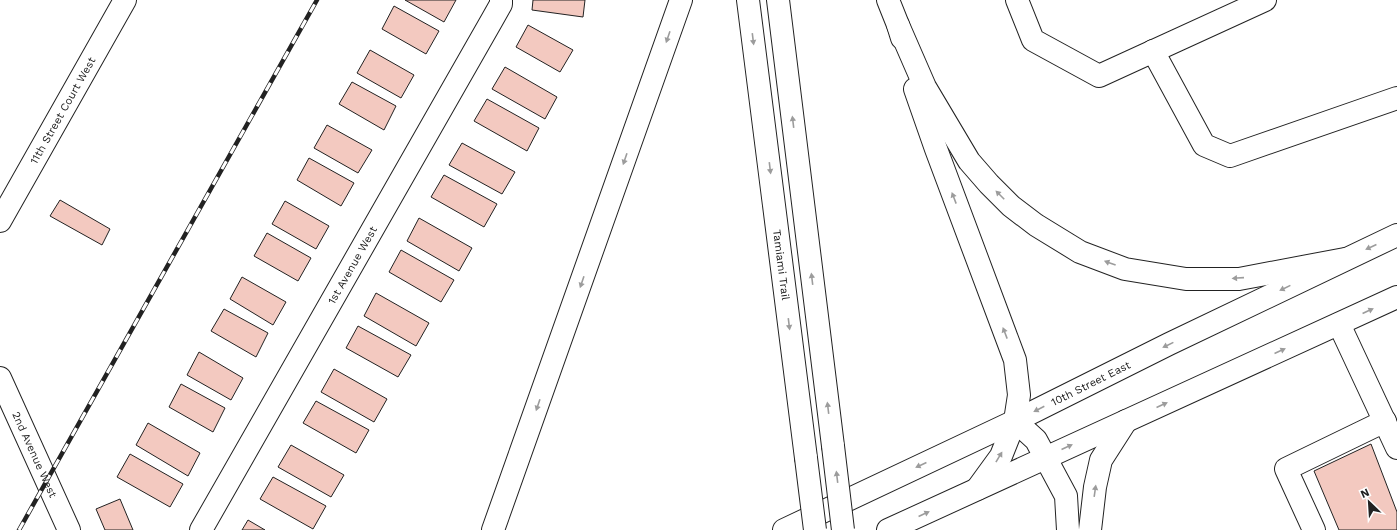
<svg xmlns="http://www.w3.org/2000/svg" width="1397" height="530" viewBox="0 0 1397 530" font-family="'Work Sans',sans-serif">
<style>
.building{fill:#f3c9c0;stroke:#222}
.lines{fill:none;stroke-linecap:round;stroke-linejoin:round}
.minor-casing{stroke:#222;stroke-width:24}
.major-casing{stroke:#222;stroke-width:24}
.highway-casing{stroke:#222;stroke-width:24}
.minor{stroke:#fff;stroke-width:22}
.major{stroke:#fff;stroke-width:22}
.highway{stroke:#fff;stroke-width:22}
.rail-casing{stroke:#222;stroke-width:4.5}
.rail{stroke:#fff;stroke-width:3;stroke-dasharray:9;stroke-linecap:butt}
.highway-bridge-casing{stroke:#222;stroke-width:24;stroke-linecap:butt}
.highway-bridge{stroke:#fff;stroke-width:22}
.oneway{fill:#9c9c9c}
.labels{text-anchor:middle;dominant-baseline:central;stroke-width:3;stroke-linejoin:round;paint-order:stroke}
.street-label{font-size:11px;fill:#222;stroke:#fff}
</style>
<rect width="100%" height="100%" fill="#fff"/>
<!-- building -->
<path class="building" d="M405,0H456L444,22Z
M533,0H585L583,17L532,10Z
M394,6L439,31L426,54L382,29Z
M528,25L573,50L560,72L516,47Z
M370,50L414,75L401,98L357,73Z
M505,67L557,97L545,119L492,89Z
M352,82L396,106L384,130L339,104Z
M487,99L539,128L527,151L474,121Z
M327,125L372,150L358,173L314,148Z
M462,143L515,172L502,194L449,165Z
M309,158L354,183L341,206L297,180Z
M444,175L497,204L484,227L431,197Z
M60,200L110,229L102,245L50,216Z
M285,201L329,226L316,249L272,224Z
M419,218L472,248L459,271L407,241Z
M267,233L311,258L298,281L254,256Z
M401,250L454,280L441,302L389,272Z
M242,277L286,302L273,325L230,299Z
M376,293L429,323L416,346L364,316Z
M224,309L268,333L256,357L211,331Z
M358,326L411,355L398,377L346,348Z
M199,352L243,378L231,400L187,375Z
M334,369L387,399L374,422L321,392Z
M181,384L225,408L213,432L169,407Z
M316,401L369,430L356,453L303,423Z
M148,423L200,453L188,476L136,445Z
M1371,444L1397,512V530H1339L1314,471Z
M291,445L344,475L331,497L278,467Z
M130,454L183,484L170,507L117,477Z
M273,477L326,506L313,529L260,499Z
M120,499L133,530H105L96,509Z
M248,520L265,530H242Z"/>
<g class="lines">
<!-- minor casing -->
<g class="minor-casing">
<g id="minor">
<path d="M1017,0L1033,40L1099,76L1265,0"/>
<path d="M1153,51L1204,145L1230,156L1397,98"/>
<path id="s1" d="M0,221L125,0"/>
<path d="M1339,324L1397,448"/>
<path id="s2" d="M0,378L69,530"/>
<path id="s3" d="M201,530L492,20L501,4V0"/>
<path d="M1314,530L1286,469L1385,421"/>
</g>
</g>
<!-- major casing -->
<g class="major-casing">
<g id="major">
<path id="s4" d="M784,530L1015,421L1169,344L1397,235"/>
<path d="M888,530L1397,297"/>
</g>
</g>
<!-- highway casing -->
<g class="highway-casing">
<g id="highway">
<path id="s5" d="M748,0L806,458"/>
<path d="M778,0L833,446"/>
<path d="M888,0L898,25L902,38"/>
<path d="M898,25L925,87L969,161L989,184L1011,206L1036,225L1080,252L1125,269L1186,279H1239L1345,259"/>
<path d="M915,89L936,149L1015,360L1019,395L1015,421L1001,456L977,489"/>
<path d="M1015,421L1036,440L1066,496L1068,530"/>
<path d="M493,530L681,0"/>
<path d="M1090,530L1095,487L1101,460L1126,421"/>
</g>
</g>
<!-- minor -->
<use href="#minor" class="minor"/>
<!-- major -->
<use href="#major" class="major"/>
<!-- highway -->
<use href="#highway" class="highway"/>
<!-- rail casing -->
<g class="rail-casing">
<path id="rail" d="M19,530L317,0"/>
</g>
<!-- rail -->
<use href="#rail" class="rail"/>
<!-- highway-bridge casing -->
<g class="highway-bridge-casing">
<path id="highway-bridge" d="M833,446L843,530
M806,458L815,530"/>
</g>
<!-- highway-bridge -->
<use href="#highway-bridge" class="highway-bridge"/>
</g>
<!-- one-way arrows -->
<defs><path id="oneway-solid" d="M-6-.8H1V-3.2L6.5 0L1 3.2V.8H-6Z"/></defs>
<g class="oneway">
<use href="#oneway-solid" transform="translate(668 37) rotate(109)"/>
<use href="#oneway-solid" transform="translate(753 39) rotate(83)"/>
<use href="#oneway-solid" transform="translate(793 122) rotate(-97)"/>
<use href="#oneway-solid" transform="translate(625 159) rotate(109)"/>
<use href="#oneway-solid" transform="translate(770 168) rotate(83)"/>
<use href="#oneway-solid" transform="translate(1000 195) rotate(-135)"/>
<use href="#oneway-solid" transform="translate(954 198) rotate(-111)"/>
<use href="#oneway-solid" transform="translate(1371 247) rotate(155)"/>
<use href="#oneway-solid" transform="translate(1110 263) rotate(-160)"/>
<use href="#oneway-solid" transform="translate(1238 278) rotate(176)"/>
<use href="#oneway-solid" transform="translate(812 279) rotate(-97)"/>
<use href="#oneway-solid" transform="translate(582 282) rotate(109)"/>
<use href="#oneway-solid" transform="translate(1285 288) rotate(154)"/>
<use href="#oneway-solid" transform="translate(1368 311) rotate(-25)"/>
<use href="#oneway-solid" transform="translate(789 324) rotate(83)"/>
<use href="#oneway-solid" transform="translate(1005 333) rotate(-111)"/>
<use href="#oneway-solid" transform="translate(1168 345) rotate(154)"/>
<use href="#oneway-solid" transform="translate(1280 351) rotate(-24)"/>
<use href="#oneway-solid" transform="translate(538 405) rotate(109)"/>
<use href="#oneway-solid" transform="translate(1162 405) rotate(-24)"/>
<use href="#oneway-solid" transform="translate(828 408) rotate(-97)"/>
<use href="#oneway-solid" transform="translate(1039 409) rotate(153)"/>
<use href="#oneway-solid" transform="translate(1067 447) rotate(-24)"/>
<use href="#oneway-solid" transform="translate(999 457) rotate(-59)"/>
<use href="#oneway-solid" transform="translate(921 465) rotate(155)"/>
<use href="#oneway-solid" transform="translate(837 477) rotate(-97)"/>
<use href="#oneway-solid" transform="translate(1095 491) rotate(-82)"/>
<use href="#oneway-solid" transform="translate(924 514) rotate(-25)"/>
</g>
<g class="labels">
<!-- street labels -->
<g class="street-label">
<text stroke="none"><textPath href="#s1" startOffset="127">11th Street Court West</textPath></text>
<text stroke="none"><textPath href="#s3" startOffset="305">1st Avenue West</textPath></text>
<text stroke="none"><textPath href="#s5" startOffset="267">Tamiami Trail</textPath></text>
<text stroke="none"><textPath href="#s4" startOffset="340">10th Street East</textPath></text>
<text stroke="none"><textPath href="#s2" startOffset="84">2nd Avenue West</textPath></text>
</g>
</g>
<!-- north arrow -->
<g transform="translate(1369 502) rotate(335)" stroke="#ffffff" stroke-width="3" paint-order="stroke">
<path d="M0-3L7 15L0 10L-7 15Z" fill="#222222"/>
<text y="-6" font-size="11" font-weight="bold" text-anchor="middle" fill="#222222">N</text>
</g>
</svg>
